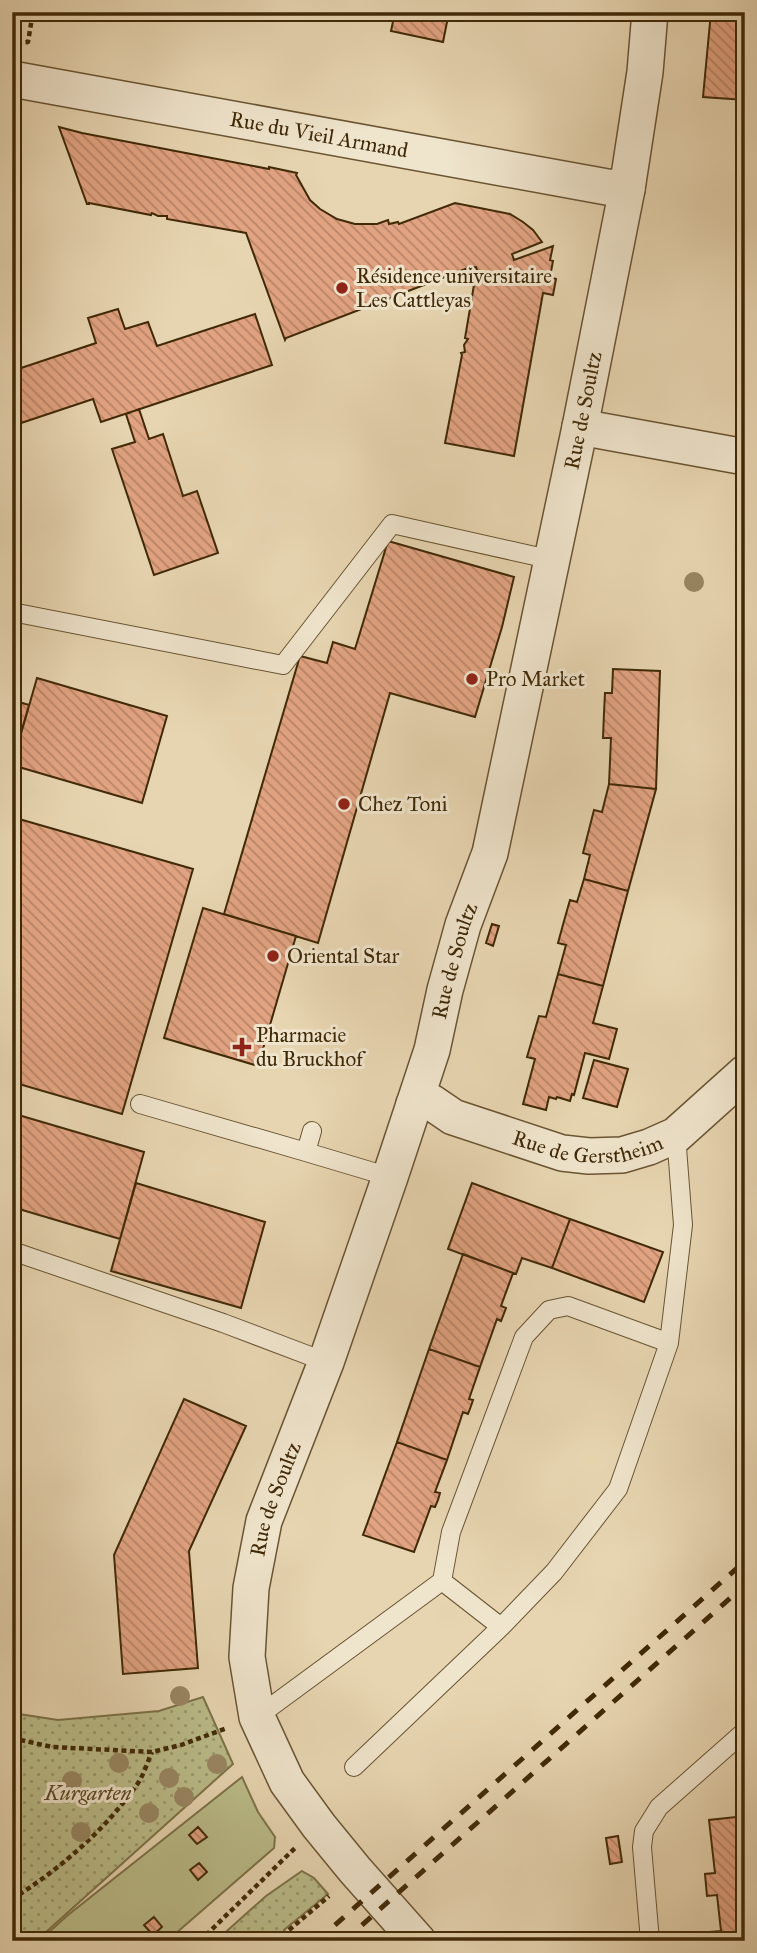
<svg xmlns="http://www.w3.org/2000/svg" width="757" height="1953" viewBox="0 0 757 1953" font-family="'IM FELL Great Primer',serif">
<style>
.grass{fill:url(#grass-dots);stroke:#7d7248;stroke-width:2}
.garden{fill:#babc89;stroke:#7d7248;stroke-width:2}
.building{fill:url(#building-back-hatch);stroke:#402907;stroke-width:2}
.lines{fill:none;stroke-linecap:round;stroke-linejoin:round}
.lane-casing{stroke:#6a5432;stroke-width:20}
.street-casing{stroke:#6a5432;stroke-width:38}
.path{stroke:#402907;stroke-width:4.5;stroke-dasharray:5 3.5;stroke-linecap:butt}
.lane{stroke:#efe4cc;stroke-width:18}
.street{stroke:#efe4cc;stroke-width:35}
.rail{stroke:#402907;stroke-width:5;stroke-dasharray:12 12;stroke-linecap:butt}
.tree{fill:#988662}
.poi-dot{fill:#8f2418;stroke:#efe4cc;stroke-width:2.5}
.labels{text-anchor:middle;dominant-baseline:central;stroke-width:6;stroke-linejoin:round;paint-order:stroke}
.street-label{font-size:21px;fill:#402907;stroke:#efe4cc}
.poi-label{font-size:21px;fill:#402907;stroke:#efe4cc;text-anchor:start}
.park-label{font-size:21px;font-style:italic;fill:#584621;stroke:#efe4cc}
</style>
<defs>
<pattern id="grass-dots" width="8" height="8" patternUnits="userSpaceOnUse" patternTransform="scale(1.75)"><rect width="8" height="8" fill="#babc89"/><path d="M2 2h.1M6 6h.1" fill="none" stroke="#99996e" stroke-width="1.8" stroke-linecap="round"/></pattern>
<pattern id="building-back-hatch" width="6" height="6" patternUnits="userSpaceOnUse" patternTransform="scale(1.75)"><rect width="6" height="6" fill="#e2a382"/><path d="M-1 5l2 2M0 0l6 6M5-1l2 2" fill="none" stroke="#b98568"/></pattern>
</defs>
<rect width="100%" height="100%" fill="#e7d5b1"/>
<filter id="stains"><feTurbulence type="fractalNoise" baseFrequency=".00286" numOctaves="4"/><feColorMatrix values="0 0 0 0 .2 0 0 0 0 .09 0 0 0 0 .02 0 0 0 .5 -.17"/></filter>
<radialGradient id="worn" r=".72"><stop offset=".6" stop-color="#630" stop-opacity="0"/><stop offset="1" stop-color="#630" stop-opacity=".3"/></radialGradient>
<!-- grass -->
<path class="grass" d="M203,1697L233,1764L36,1941H12V1713L58,1720L159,1711Z
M302,1871L314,1878L328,1894L284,1930L290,1937L286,1941H222L219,1938L266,1896Z"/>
<!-- garden -->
<path class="garden" d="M242,1777L258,1812L275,1837L274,1848L167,1941H39L68,1915Z"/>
<!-- building -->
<path class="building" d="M395,12H449L443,42L391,31Z
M711,12H745V100L703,97Z
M59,127L82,133L269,169V167L297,173L296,175L310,200L320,209L337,219L355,224H377L388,220L389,224L398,222L399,224L455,203L510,214L523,222L533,230L542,242L512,254L514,260L553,246L550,260L553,261L550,277L556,279L553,295L543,293L514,456L445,443L462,355L461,353L465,352L464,345L468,339L465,338L476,273H478L476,267L468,268L286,338L285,340L246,233L167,219V216H158L152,213L151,215L89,203V204H87Z
M118,309L125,329L148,322L157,346L255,314L272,365L101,422L93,399L12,426V371L96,343L88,318Z
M139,409L149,439L163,434L183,496L197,491L218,553L154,575L112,449L135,442L126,414Z
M388,541L514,577L502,627L475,717L390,693L318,943L224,914L300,656L327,663L333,642L355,649Z
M742,562H745V648H739Z
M613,669L660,671L656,789L609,784L611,738H603L604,713L605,693H612Z
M37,678L167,716L142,803L12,765Z
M12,700L29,705L12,764Z
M609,784L656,789L628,891L584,879L590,855L583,853L594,810L602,812Z
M12,817L193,869L122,1114L12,1082Z
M584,879L628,891L603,986L558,974L566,945L558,943L564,921L570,900L577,902Z
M203,908L296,936L258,1066L164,1038Z
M492,924L499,926L493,946L486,943Z
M558,974L603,986L593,1023L617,1029L609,1059L585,1053L574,1095L572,1094L570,1101L557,1097L556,1099L549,1097L546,1110L523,1104L535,1059L527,1057L539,1016L546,1017Z
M594,1060L628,1069L617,1107L583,1098Z
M15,1114L144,1152L120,1239L12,1207V1122Z
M136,1183L265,1222L241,1308L111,1271Z
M472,1183L570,1219L552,1268L522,1258L516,1274L448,1249Z
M570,1219L663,1252L644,1302L552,1268Z
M463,1254L513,1273L501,1306L506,1308L501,1321L497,1319L480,1367L429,1349Z
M429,1349L480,1367L469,1399L473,1400L471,1406L468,1414L463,1412L447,1460L397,1442Z
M184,1399L246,1426L189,1551L198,1668L123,1674L114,1555Z
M397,1442L447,1460L435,1492L440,1493L438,1500L435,1507L431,1506L414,1552L363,1535Z
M745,1816V1941H712L711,1932L721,1931L717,1895L707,1896L705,1874L715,1873L709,1820Z
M198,1827L207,1837L197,1844L189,1835Z
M618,1836L622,1862L610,1864L606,1838Z
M199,1863L207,1872L198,1880L190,1870Z
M154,1917L162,1927L153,1935L144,1925Z"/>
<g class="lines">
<!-- lane casing -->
<g class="lane-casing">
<path id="lane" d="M12,612L283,665L392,524L553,560
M140,1104L306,1152
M312,1131L306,1152L390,1177
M12,1251L223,1323L326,1362
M442,1581L451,1532L524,1337L549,1310L568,1306L669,1343
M257,1717L442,1581L501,1627L554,1572L618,1489L669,1343L683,1225L676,1135
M354,1767L501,1627
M650,1941L642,1847L644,1831L659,1807L745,1731"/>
</g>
<!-- street casing -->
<g class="street-casing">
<g id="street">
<path id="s1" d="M12,79L607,187L627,189"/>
<path d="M580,427L745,457"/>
<path id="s2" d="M414,1104L431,1102L453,1117L562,1153L589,1156L622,1155L649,1147L676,1135L745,1073"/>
<path id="s3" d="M418,1941L355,1870L319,1826L287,1782L257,1717L247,1657L251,1588L264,1521L326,1362L390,1177L432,1050L445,990L463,925L490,853L580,427L627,189L645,72L650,12"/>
</g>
</g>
<!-- path -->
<path class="path" d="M17,43L28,42L33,12
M12,1738L52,1747L152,1752L181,1745L227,1728
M12,1899C59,1870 104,1831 136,1786C143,1777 147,1763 152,1752
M289,1930L329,1896
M200,1941L295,1848"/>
<!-- lane -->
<use href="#lane" class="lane"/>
<!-- street -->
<use href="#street" class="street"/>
<!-- rail -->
<path class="rail" d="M317,1941L745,1561
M344,1941L745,1585"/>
</g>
<!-- trees -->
<g class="tree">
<circle cx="694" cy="582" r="10"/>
<circle cx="180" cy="1696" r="10"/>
<circle cx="119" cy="1763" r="10"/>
<circle cx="217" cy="1764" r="10"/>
<circle cx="169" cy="1778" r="10"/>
<circle cx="72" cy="1781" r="10"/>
<circle cx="184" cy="1797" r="10"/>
<circle cx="149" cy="1813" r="10"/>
<circle cx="81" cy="1832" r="10"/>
</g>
<!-- markers -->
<g class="poi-dot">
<circle cx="342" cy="288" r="7"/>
<circle cx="472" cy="679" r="7"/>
<circle cx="344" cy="804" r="7"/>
<circle cx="273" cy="956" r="7"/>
<path d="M238.5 1036.5h7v7h7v7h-7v7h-7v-7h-7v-7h7z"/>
</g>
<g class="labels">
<!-- street labels -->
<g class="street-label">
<text stroke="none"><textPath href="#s1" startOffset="312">Rue du Vieil Armand</textPath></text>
<text stroke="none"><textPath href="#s3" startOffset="1634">Rue de Soultz</textPath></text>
<text stroke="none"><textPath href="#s3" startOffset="1068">Rue de Soultz</textPath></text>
<text stroke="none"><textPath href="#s2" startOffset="184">Rue de Gerstheim</textPath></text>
<text stroke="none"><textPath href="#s3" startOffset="500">Rue de Soultz</textPath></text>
</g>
<!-- poi labels -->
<g class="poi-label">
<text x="356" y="276">Résidence universitaire<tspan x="356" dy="24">Les Cattleyas</tspan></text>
<text x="486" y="679">Pro Market</text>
<text x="358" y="804">Chez Toni</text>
<text x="287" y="956">Oriental Star</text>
<text x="256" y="1035">Pharmacie<tspan x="256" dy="24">du Bruckhof</tspan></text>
</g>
<!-- park labels -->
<g class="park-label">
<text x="88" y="1793">Kurgarten</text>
</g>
</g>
<!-- margin -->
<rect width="757" height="1953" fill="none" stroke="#e7d5b1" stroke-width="42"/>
<rect x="14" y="14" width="729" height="1925" fill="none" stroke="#402907" stroke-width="3.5"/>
<rect x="21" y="21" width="715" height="1911" fill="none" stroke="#402907" stroke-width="2"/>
<rect width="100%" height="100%" filter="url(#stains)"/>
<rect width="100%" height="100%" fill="url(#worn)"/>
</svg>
